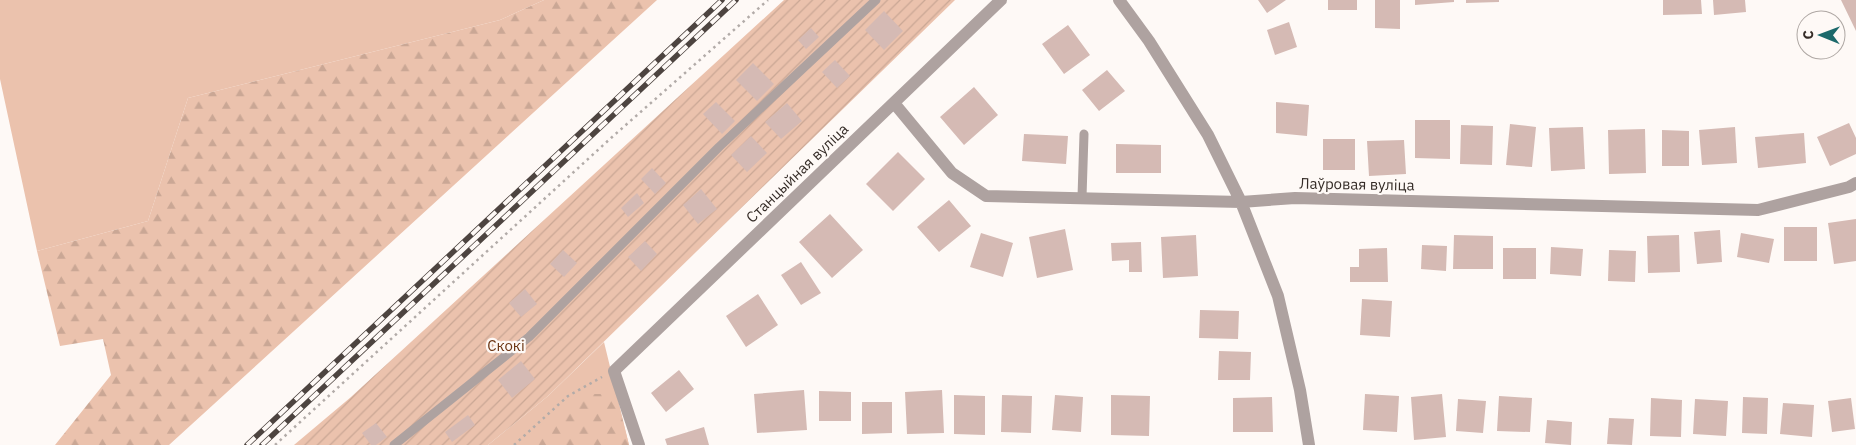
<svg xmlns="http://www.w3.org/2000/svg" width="1856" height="445" viewBox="0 0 1856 445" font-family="'IBM Plex Sans',sans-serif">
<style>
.grass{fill:#ebc2ad}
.forest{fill:url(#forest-firs)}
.garden{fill:url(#garden-furrows)}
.building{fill:#d5bab4}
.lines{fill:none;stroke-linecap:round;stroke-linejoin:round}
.path{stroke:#b2aba8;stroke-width:2.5;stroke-dasharray:2.5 4;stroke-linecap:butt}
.service{stroke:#aea2a0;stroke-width:9}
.minor{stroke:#aea2a0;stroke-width:12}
.rail-casing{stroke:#4d4440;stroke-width:5.5}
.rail{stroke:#fef9f6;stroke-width:4;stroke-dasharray:11;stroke-linecap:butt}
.labels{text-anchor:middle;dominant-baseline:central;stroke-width:4.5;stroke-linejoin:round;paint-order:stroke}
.street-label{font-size:15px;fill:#352c27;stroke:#fef9f6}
.park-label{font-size:15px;fill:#6b3513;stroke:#fef9f6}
</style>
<defs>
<pattern id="forest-firs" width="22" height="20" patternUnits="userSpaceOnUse" patternTransform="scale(1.25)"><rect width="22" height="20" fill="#ebc2ad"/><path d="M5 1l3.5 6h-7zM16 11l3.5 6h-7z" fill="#caa795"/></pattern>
<pattern id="garden-furrows" width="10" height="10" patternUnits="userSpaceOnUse" patternTransform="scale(1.25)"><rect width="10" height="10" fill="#ebc2ad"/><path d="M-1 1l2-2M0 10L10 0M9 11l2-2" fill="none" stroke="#caa795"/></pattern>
</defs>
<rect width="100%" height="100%" fill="#fef9f6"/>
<!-- grass -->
<path class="grass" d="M0,0H544L500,20L188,98L148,221L37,251L0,79Z
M604,342L629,445H488L548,396Z"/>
<!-- forest -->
<path class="forest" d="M544,0H657L169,445H55L111,375L103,339L60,346L37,251L148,221L188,98L500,20Z
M586,394H616L629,445H530Z"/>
<!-- garden -->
<path class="garden" d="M784,0H955L548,396L488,445H294L351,397Z"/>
<!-- building -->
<path class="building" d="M1258,0H1286L1267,13Z
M1328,0H1357V10H1328Z
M1375,0H1400V29L1375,28Z
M1415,0H1454V2L1415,5Z
M1466,0H1499V2L1466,3Z
M1663,0H1701L1702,14L1663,15Z
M1713,0H1745L1746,12L1714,15Z
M1841,0H1856V31Z
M884,11L903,31L884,50L865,30Z
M1289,22L1297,47L1275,55L1267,30Z
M1068,25L1090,55L1064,74L1042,44Z
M811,28L819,37L806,49L798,40Z
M835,60L850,76L837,88L822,72Z
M753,63L774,84L757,101L736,80Z
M1107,70L1125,91L1099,111L1082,90Z
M974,87L998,115L964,145L940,117Z
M716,102L735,121L722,134L703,114Z
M1276,102L1309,105L1307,136L1276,133Z
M787,103L802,121L781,139L765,122Z
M1415,120H1450V159L1415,158Z
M1849,123L1856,138V154L1830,166L1817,137Z
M1510,124L1536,127L1532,167L1506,165Z
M1461,125L1493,126L1492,165L1460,164Z
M1583,127L1585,169L1551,171L1549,128Z
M1735,127L1737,163L1702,165L1699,130Z
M1645,129L1646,173L1609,174L1608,130Z
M1662,130L1689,131V166H1662Z
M1804,133L1806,163L1758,168L1755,137Z
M1024,134L1068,136L1066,164L1022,161Z
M751,136L767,153L747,172L731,155Z
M1323,139H1355V170H1323Z
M1404,140L1406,174L1369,176L1367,141Z
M1116,144L1161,145V173H1116Z
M898,152L925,179L893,211L866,184Z
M652,168L666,183L655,194L641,179Z
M701,189L717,209L698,224L683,205Z
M637,193L644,203L628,217L621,208Z
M949,200L971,226L939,252L917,227Z
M830,214L863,250L832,278L799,242Z
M1856,219V261L1834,264L1828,223Z
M1784,227H1817V261H1784Z
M1065,229L1073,270L1037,278L1029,237Z
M1720,230L1722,262L1697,264L1694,232Z
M981,233L1013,243L1003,277L970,267Z
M1741,233L1774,239L1769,263L1737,257Z
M1196,235L1198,276L1163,278L1161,237Z
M1454,235L1493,236V269H1453Z
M1679,235L1680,272L1648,273L1647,236Z
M645,241L657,254L641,271L628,257Z
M1141,242L1142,272H1129V260L1112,261L1111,243Z
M1422,245L1447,246L1446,271L1421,269Z
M1551,247L1583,249L1581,276L1550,274Z
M1387,248L1388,282H1350V267H1359V249Z
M1503,248H1536V279H1503Z
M563,250L577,263L564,277L550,264Z
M1609,250L1636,251L1635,282L1608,281Z
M801,262L821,293L801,305L781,275Z
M525,289L537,304L521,317L509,303Z
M758,294L778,325L746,347L726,316Z
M1362,299L1392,301L1390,337L1360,335Z
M1200,310L1239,311L1238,339L1199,338Z
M1219,351L1251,352L1250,380H1218Z
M521,361L535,379L512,398L498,380Z
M679,370L694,389L666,412L651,393Z
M804,390L807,430L757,433L754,394Z
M942,390L944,433L907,434L905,392Z
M819,391L851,392V421H819Z
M1365,394L1399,396L1397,432L1363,430Z
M1442,394L1446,437L1414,440L1411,397Z
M954,395L985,396V435L954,434Z
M1002,395L1032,396L1031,433L1001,432Z
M1055,395L1083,397L1081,432L1052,430Z
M1111,395L1150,396L1149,436L1111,435Z
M1499,396L1532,398L1530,432L1497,431Z
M1272,397L1273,432H1233V398Z
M1743,397L1768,398L1767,434L1742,433Z
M1651,398L1682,400L1681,437L1650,436Z
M1851,398L1855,429L1832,432L1828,401Z
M1458,399L1486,401L1483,433L1456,431Z
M1695,399L1728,401L1726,436L1693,434Z
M862,402H892V433L862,434Z
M1783,403L1814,405L1812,437L1780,434Z
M468,415L475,425L452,442L445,432Z
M1609,418L1634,419L1632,445L1607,444Z
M1547,420L1572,422L1571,445L1545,443Z
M376,423L387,437L376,445H371L362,433Z
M704,427L709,445H667L665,439Z"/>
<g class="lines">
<!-- path -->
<path class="path" d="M275,445L611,138L768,0
M514,445L568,396L602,377"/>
<!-- service -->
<path class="service" d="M1082,197L1084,134
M394,445L529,337L719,147L876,0"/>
<!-- minor -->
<path class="minor" d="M1119,0L1149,41L1208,135L1241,202L1278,296L1300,390L1309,445
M894,103L952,173L986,196L1241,202L1295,198L1758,210L1849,187L1856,183
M639,445L614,371L1001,0"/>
<!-- rail casing -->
<g class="rail-casing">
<path id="rail" d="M247,445L722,0
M262,445L736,0"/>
</g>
<!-- rail -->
<use href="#rail" class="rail"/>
</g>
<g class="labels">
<!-- street labels -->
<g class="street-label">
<text transform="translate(797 173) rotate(-44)">Станцыйная вуліца</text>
<text transform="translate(1357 184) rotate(1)">Лаўровая вуліца</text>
</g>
<!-- park labels -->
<g class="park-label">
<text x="506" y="345">Скокі</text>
</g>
</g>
<!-- north arrow -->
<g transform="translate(1821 35) rotate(271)"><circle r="24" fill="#fef9f6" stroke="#aea7a3"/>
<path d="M0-4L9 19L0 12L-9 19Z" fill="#1c696b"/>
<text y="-8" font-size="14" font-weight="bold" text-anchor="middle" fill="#352c27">С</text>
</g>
</svg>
